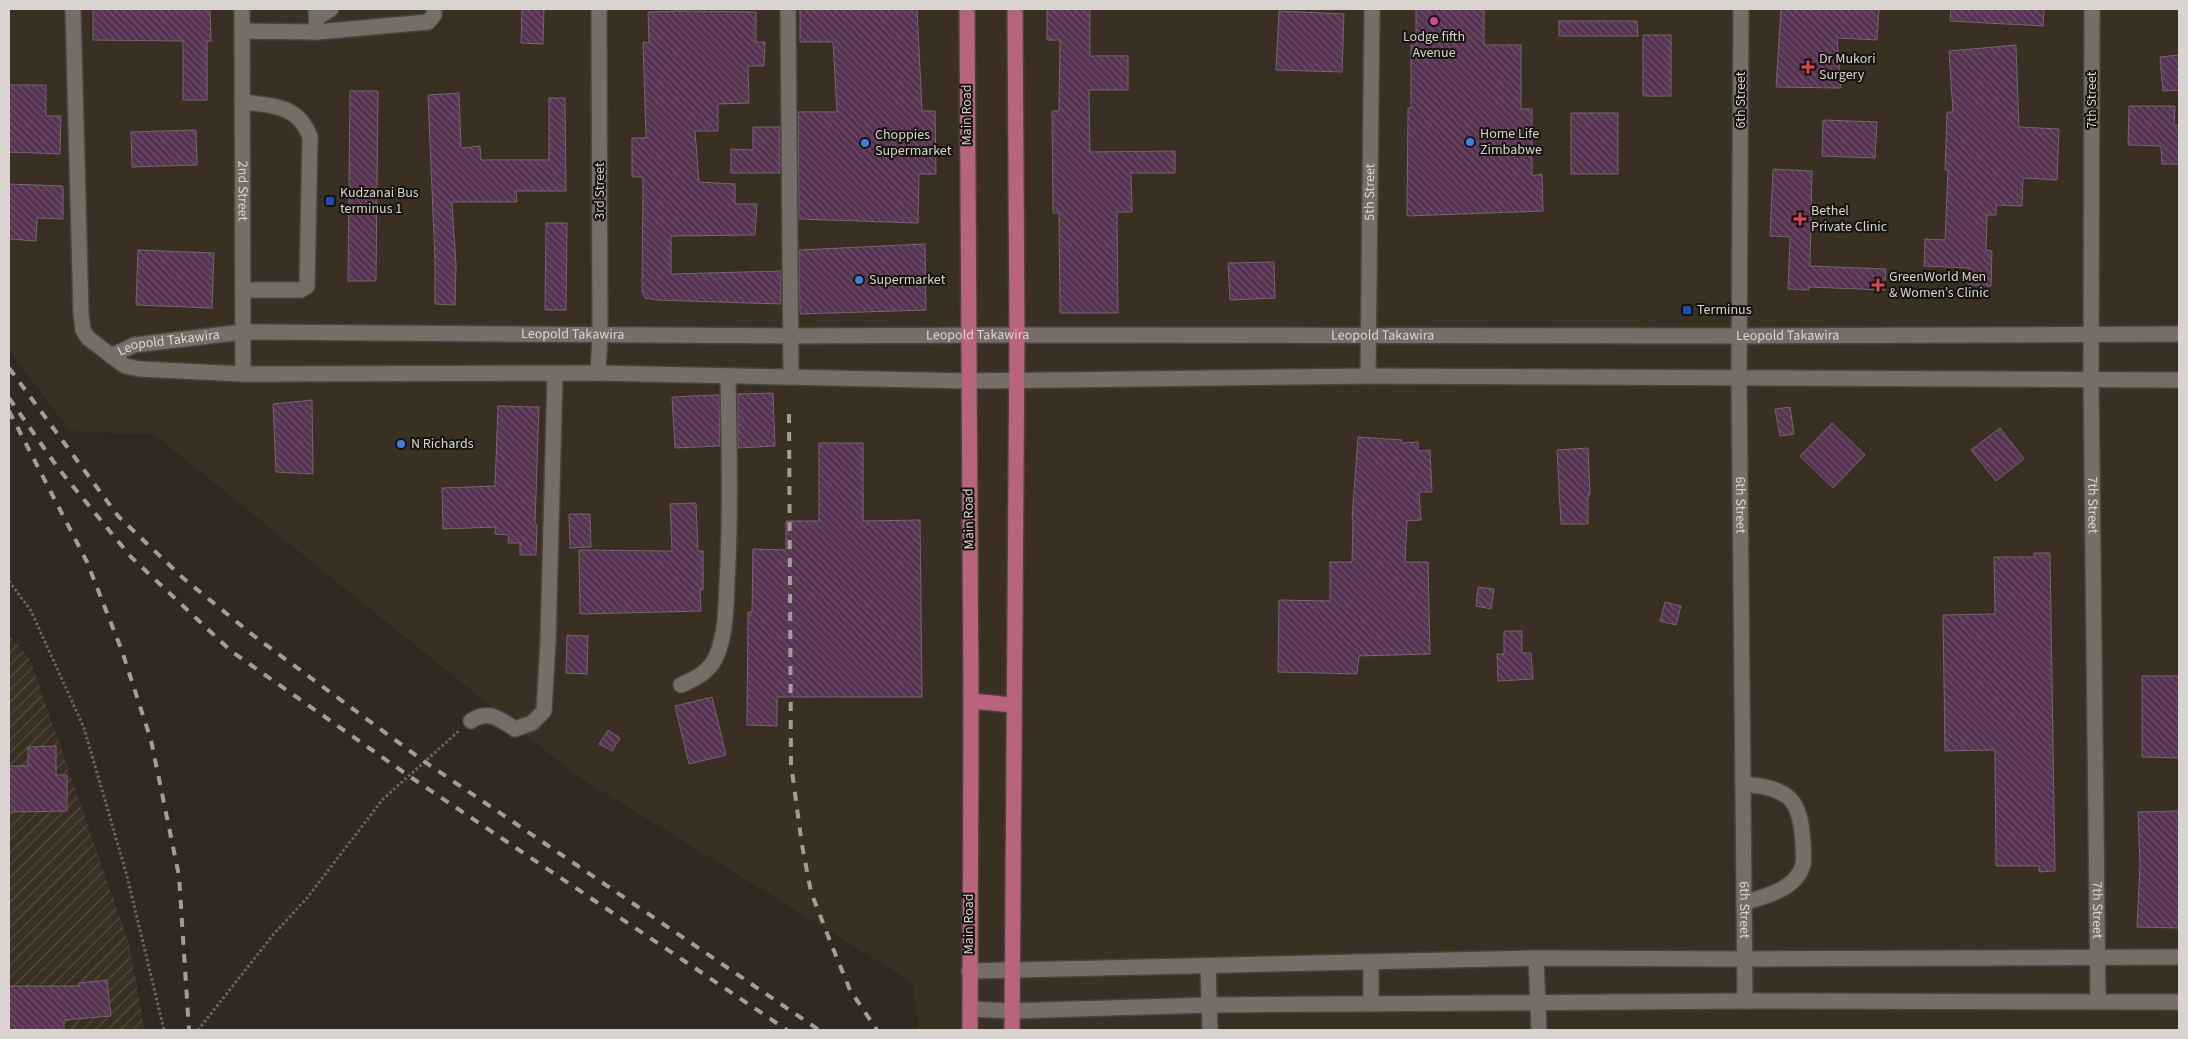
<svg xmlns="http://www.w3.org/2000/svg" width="2188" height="1039" viewBox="0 0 2188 1039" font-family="'Source Sans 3',sans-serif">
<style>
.built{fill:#3a2f23}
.industrial{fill:url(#industrial-furrows)}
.building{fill:url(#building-back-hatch);stroke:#70666e}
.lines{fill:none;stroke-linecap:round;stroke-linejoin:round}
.minor-casing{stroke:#4a443e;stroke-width:18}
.major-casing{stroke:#4a443e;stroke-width:18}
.path{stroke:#6b645f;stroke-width:3;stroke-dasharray:2.5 2.5;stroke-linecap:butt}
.minor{stroke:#766e66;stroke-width:15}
.major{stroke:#b9647c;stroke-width:15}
.rail{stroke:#a39d98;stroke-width:4;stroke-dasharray:9 9;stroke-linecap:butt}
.hotel-dot{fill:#d1479c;stroke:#16130f;stroke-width:2}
.health-dot{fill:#e0444e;stroke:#16130f;stroke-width:2}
.shop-dot{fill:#3f7fe0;stroke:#16130f;stroke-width:2}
.transit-dot{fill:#1a4fb4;stroke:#16130f;stroke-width:2}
.labels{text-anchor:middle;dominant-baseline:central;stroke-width:4;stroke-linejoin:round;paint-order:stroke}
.poi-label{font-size:14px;fill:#d9d4d0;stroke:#16130f;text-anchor:start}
.street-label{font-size:14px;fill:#d9d4d0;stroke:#16130f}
</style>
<defs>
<pattern id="industrial-furrows" width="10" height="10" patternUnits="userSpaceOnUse" patternTransform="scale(1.25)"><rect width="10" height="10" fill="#3a2f23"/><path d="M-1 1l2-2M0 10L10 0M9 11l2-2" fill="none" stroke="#564c42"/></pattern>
<pattern id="building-back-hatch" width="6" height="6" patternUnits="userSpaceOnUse" patternTransform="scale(1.25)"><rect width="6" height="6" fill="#573351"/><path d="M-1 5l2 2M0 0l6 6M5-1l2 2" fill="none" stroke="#6f5069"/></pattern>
</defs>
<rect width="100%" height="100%" fill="#302922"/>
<!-- built -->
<path class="built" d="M9,9H2179V1030H919L912,982L576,775L155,435L70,431L9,350Z"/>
<!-- industrial -->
<path class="industrial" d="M9,635L30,659L129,944L145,1030H9Z"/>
<!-- building -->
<path class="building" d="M93,9H210L211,41H207V100H183V41L93,40Z
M522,9H544L543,44L521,43Z
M800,9H917L922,111H935L936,174H919L918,223L799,219L798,112H837L833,42H800Z
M1047,9H1090V56H1128V90H1089L1090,152L1175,151V173H1131L1132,212H1117L1118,313H1060L1059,213H1053L1052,111H1059L1060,40H1047Z
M1416,9H1484V45H1521V109H1532V176L1542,174L1543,211L1407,216L1408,108H1411V45H1416Z
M1781,9H1879L1877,40L1837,38L1841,88L1776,87Z
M1951,9H2044L2043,26L1950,21Z
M680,11L756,12V42H765L764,66H748L749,103L718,104V131H695L699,182L735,184V204H757L755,235L671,236V274L781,271V304L656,300L645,298L642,292L643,177H632V138H646L643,42L649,43L648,12Z
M1279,11L1344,14L1342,72L1276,70Z
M1559,21H1637L1638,36H1559Z
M1643,35H1671V96H1643Z
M2016,45L2019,127L2059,129L2057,180L2023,178L2022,206L1996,205V215H1987L1986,250L1992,251L1991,286L1968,285L1969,268L1924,266L1925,239L1945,240L1948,170H1945L1947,112H1953L1949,51Z
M2179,55V90L2163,91L2160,57Z
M9,85H46V116H61L60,154L9,152Z
M350,91H378L376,281H348Z
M459,93L461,148L480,146L481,160H549V98H565L566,191H516L517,202H452L456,265L455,305L435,304V260L428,95Z
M2129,106H2175L2174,125H2179V164H2162L2161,146L2128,145Z
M1571,113H1618V174H1571Z
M1823,120L1877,122L1875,158L1822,156Z
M753,127H780V173H731V149L753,150Z
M196,130L197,165L132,167L131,132Z
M1773,169L1812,171L1810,266L1886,269L1885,290L1809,287V290L1788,289L1790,237L1770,236Z
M9,184L63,186V219L37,218L36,241L9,239Z
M546,223H567L566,310H545Z
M925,244L926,310L800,314L799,250Z
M138,250L214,253L212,308L136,305Z
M1274,262L1275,298L1230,300L1228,263Z
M773,393L775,446L738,448V394Z
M715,395H719L720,446L675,448L672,397Z
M312,400L313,474L276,472L273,404Z
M498,406L539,407L535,524H537L536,555H520V543H508L509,535L495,534L496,527L443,529L442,488L495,486Z
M1790,407L1794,434L1780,436L1775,409Z
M1832,423L1865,455L1833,488L1800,456Z
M2000,428L2024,459L1996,481L1971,450Z
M1358,437L1402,440L1401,443L1418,442V451L1430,450L1432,492H1419L1421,520L1407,521L1405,562H1428L1430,654L1359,656L1357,674L1278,672L1279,600L1330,601V562H1352L1353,520L1352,519Z
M819,443H863V521L920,520L922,697H777V726L747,725L748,612H752L753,549L786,550V521H819Z
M1588,448L1590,495H1588V524H1561L1557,450Z
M696,503L698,551H703V590H700L701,611L580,614L579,550L672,551L670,504Z
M569,514H590L591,547L570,548Z
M2034,553H2050L2055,871L2039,872V866H1996L1995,750L1945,751L1943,615L1995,614L1994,557H2034Z
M1478,587L1494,589L1491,609L1476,606Z
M1665,602L1681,606L1676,625L1660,621Z
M1504,631H1522V653H1531L1533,679L1498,681L1497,654H1504Z
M567,635L588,636L587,674L566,673Z
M2142,676H2179V758L2142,757Z
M712,697L726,755L689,764L675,706Z
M608,730L620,738L612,751L599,744Z
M56,746V775H67V811L9,812V766H28V747Z
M2179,811V928L2137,927L2140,865L2138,812Z
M107,980L111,1016L64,1020V1030H9V986H79V983Z"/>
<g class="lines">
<!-- minor casing -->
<g class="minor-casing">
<g id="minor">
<path d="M73,9L81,314L83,330L88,338L125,366L140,369L243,374L598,373L968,381L1368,376L2179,380"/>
<path id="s1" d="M242,9L243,374"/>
<path d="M316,9L317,32"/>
<path d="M788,9L791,377"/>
<path id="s2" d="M1741,9L1739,376L1745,1001"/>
<path id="s3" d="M2092,9L2091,380L2098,1001"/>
<path d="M317,18L331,9"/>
<path d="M243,31L317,32L428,22L434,15V9"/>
<path d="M242,102C271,105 299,105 310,137L307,286L301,290H243"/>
<path id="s4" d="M111,356L134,345L243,332L789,336L1017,335L1741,336L2179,334"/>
<path d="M598,373L600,336L599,9"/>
<path id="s5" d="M1368,376L1372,9"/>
<path d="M681,685C695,679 709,672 716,657C726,634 726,607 727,582C731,514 729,445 728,376"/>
<path d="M471,721C489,709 499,719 515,729L532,723L544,711L548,641L555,375"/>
<path d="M1743,784C1790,788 1801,799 1803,845C1804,859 1805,867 1796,878C1784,892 1762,897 1744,903"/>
<path d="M1536,958L1539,1030"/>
<path d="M1371,962V1004"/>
<path d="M1208,966L1210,1030"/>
<path d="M969,971L1536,958L1745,959L2179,957"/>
<path d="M970,1009L1012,1011L1209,1005L1745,1001L2179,1002"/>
</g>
</g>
<!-- major casing -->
<g class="major-casing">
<path id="major" d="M967,9L971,701L970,1030
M971,701L1013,705
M1012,1030L1017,335L1015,9"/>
</g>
<!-- path -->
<path class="path" d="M9,581L31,611L84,728L127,876L164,1030
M198,1030L273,935L307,898L383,799L460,730"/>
<!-- minor -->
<use href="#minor" class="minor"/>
<!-- major -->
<use href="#major" class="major"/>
<!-- rail -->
<path class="rail" d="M9,368L118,516L183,578L254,636L425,762L819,1030
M9,398L58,468L131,557L231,651L409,776L787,1030
M9,411L87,562L122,651L151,740L179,876L189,1030
M789,414L791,764L802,845L811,892L832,946L850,990L877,1030"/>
</g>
<!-- markers -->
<circle class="hotel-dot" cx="1434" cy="21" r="5"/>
<g class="health-dot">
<path d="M1805.5 59.5h5v5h5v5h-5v5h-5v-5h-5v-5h5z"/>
<path d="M1797.5 211.5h5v5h5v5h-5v5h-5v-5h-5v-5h5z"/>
<path d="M1875.5 277.5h5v5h5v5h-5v5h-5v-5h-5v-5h5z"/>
</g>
<g class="shop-dot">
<circle cx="1470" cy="142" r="5"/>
<circle cx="865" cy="143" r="5"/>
<circle cx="859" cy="280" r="5"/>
<circle cx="401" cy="444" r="5"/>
</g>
<g class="transit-dot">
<rect x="325" y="196" width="10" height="10" rx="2.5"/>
<rect x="1682" y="305" width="10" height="10" rx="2.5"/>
</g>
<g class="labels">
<!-- poi labels -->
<g class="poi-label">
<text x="1434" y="37" text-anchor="middle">Lodge fifth<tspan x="1434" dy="16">Avenue</tspan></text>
<text x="1819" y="59">Dr Mukori<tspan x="1819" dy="16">Surgery</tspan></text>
<text x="1480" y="134">Home Life<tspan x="1480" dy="16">Zimbabwe</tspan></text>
<text x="875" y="135">Choppies<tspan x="875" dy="16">Supermarket</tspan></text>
<text x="340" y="193">Kudzanai Bus<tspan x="340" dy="16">terminus 1</tspan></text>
<text x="1811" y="211">Bethel<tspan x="1811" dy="16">Private Clinic</tspan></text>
<text x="1889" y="277">GreenWorld Men<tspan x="1889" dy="16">&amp; Women’s Clinic</tspan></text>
<text x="869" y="280">Supermarket</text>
<text x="1697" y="310">Terminus</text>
<text x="411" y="444">N Richards</text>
</g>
<!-- street labels -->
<g class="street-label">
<text transform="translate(1741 100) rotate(-90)">6th Street</text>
<text transform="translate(2092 100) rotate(-90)">7th Street</text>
<text transform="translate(967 115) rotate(-90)">Main Road</text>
<text stroke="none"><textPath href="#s1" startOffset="182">2nd Street</textPath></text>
<text transform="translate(600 191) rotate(-90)">3rd Street</text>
<text stroke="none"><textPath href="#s5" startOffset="184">5th Street</textPath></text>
<text stroke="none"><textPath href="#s4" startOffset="465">Leopold Takawira</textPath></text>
<text stroke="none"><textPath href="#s4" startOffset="870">Leopold Takawira</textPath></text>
<text stroke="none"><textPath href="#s4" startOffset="1275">Leopold Takawira</textPath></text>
<text stroke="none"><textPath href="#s4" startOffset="1680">Leopold Takawira</textPath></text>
<text stroke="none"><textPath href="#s4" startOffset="60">Leopold Takawira</textPath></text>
<text stroke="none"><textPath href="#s2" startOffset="496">6th Street</textPath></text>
<text stroke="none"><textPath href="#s3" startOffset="496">7th Street</textPath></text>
<text transform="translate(969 519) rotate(-91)">Main Road</text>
<text stroke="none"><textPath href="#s2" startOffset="901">6th Street</textPath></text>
<text stroke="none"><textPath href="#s3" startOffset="901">7th Street</textPath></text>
<text transform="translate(969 924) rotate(-90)">Main Road</text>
</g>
</g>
<!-- border -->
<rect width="2188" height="1039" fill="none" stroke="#d9d4d0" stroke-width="20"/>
</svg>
